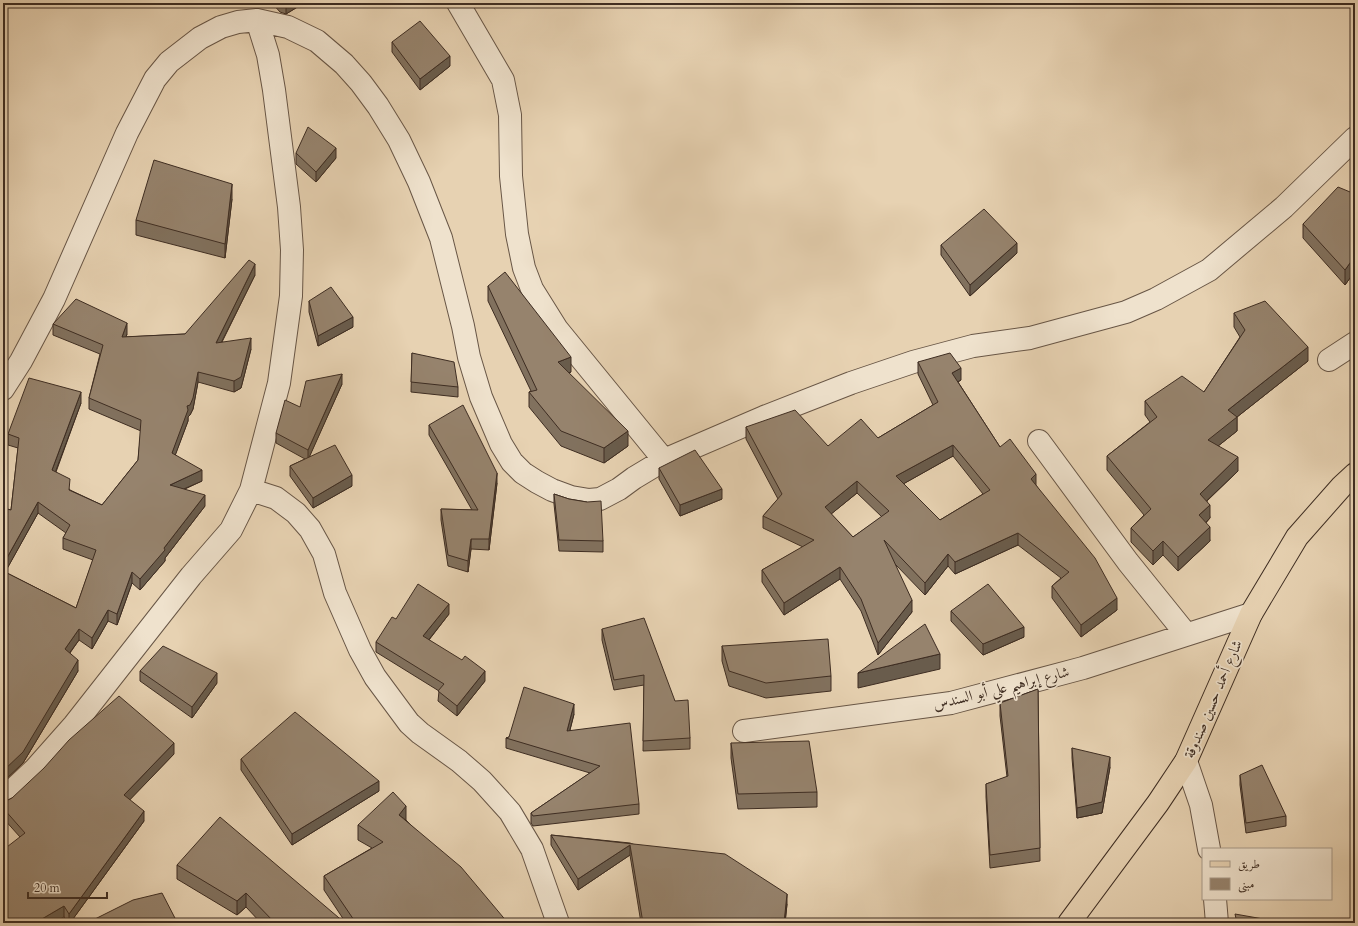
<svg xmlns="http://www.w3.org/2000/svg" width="1358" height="926" viewBox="0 0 1358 926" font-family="Cardo,Amiri,serif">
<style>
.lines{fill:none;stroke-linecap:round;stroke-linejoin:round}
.minor-casing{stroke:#685646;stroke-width:24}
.major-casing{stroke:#3e2d22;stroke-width:24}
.minor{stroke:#efe2cd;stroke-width:22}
.major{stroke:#e7d2b2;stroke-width:22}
.wall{fill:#81715e;stroke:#3e2d22;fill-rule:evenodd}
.shaded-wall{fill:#695c4c;stroke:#3e2d22}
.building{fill:#96836d;stroke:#3e2d22;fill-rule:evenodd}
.labels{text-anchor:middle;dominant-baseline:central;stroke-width:3.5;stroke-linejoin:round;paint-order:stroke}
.street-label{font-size:15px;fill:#3e2d22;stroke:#efe2cd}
</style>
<rect width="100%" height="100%" fill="#e7d2b2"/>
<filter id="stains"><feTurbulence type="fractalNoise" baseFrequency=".005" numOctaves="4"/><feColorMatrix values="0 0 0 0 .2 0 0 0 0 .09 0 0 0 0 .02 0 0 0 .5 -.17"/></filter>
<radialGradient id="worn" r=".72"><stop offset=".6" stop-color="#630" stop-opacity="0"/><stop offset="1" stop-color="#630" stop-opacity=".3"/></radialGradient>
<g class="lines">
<!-- minor casing -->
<g class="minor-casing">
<path id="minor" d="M458,3L503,80L510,115L511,176L517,234L524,268L532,289L557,329L664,460
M1329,360L1355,343
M3,389L21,361L54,299L127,133L155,79L169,62L200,38L221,27L238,22L257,20L288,27L317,41L344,64L361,83L378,106L399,140L419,182L441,238L463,326L469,357L481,397L501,444L512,462L523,473L537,482L552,490L571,497L589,500L600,499L619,489L634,478L664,460L764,417L851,383L913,362L973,346L1030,338L1126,312L1156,299L1209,270L1284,207L1355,138
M1039,441L1128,562L1186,634
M251,490L276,498L296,513L310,529L324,554L335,593L360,650L375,677L409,723L420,733L459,761L482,781L510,812L532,849L558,923
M744,731L951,703L1083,668L1251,614
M1186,761L1201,805L1209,849
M3,799L35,769L74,725L191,576L231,530L251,490L279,383L291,296L292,250L289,207L274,90L268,55L257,20
M1215,899L1217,923"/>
</g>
<!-- major casing -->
<g class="major-casing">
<path id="major" d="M1069,923L1158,803L1186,761L1251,614L1297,537L1342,486L1355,474"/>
</g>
<!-- minor -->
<use href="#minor" class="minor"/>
<!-- major -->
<use href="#major" class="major"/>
</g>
<!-- wall -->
<path class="wall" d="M272,3H304L286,14L280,12Z
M392,42L450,66L420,90L392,52Z
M296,153L336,158L316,182L296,164Z
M1355,194V271L1345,285L1303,238V224Z
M232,199L225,258L136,235V220Z
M941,245L1017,253L970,296L941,255Z
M255,275L222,342L251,349L241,388L234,392L198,382L193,409L190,415L188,417V421L175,455L202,481L185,489L205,506L165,558V561L140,590L132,583L117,625L108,621L92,649L79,640L70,653L78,671L23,763L3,782V508L11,510L18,448L8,445V434L81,403L56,472L70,490L102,505L138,460L141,431L89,409V398L100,354L53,335V324L127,334L126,337L185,334ZM38,513L66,533L63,538V549L93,560L76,608L5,572Z
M488,286L571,372L569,373L628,446L604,463L561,446L529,407V392L531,391L488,301Z
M309,301L353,327L318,346L309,312Z
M1234,313L1308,361L1237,417V431L1218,446L1238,471L1207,501L1210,518L1206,523L1210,541L1178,571L1163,555L1153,565L1131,542V528L1144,515L1107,470V456L1150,422L1145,415V401L1204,392L1240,337L1234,327Z
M412,353L458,387V397L411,392Z
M918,362L961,380L958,382L1000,447L1036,485L1117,610L1081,637L1052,598V586L1061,578L1018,545L955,574L948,566L925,595L895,564L912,612L878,655L861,611L840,579L784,615L762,582V570L803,547L763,528V516L778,499L746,439V427L828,446L878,438L933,405L918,374ZM953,456L983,494L940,520L903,484ZM857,493L882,517L853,537L831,514Z
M342,384L309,457L352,486L313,508L290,476V466L305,459L276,443V433L300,407Z
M429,425L497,483L489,550L471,549L468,572L448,566L441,520V509L472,510L429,435Z
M659,468L722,499L680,516L659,479Z
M554,494L569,499L587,502L603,541V552L559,551L554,504Z
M951,611L1024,637L983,655L951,621Z
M449,614L429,640L485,681L457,716L438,701L439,691L376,652V642L396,619Z
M602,629L675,701L690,738V749L643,751L644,685L614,690L602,640Z
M722,646L831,676V691L766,698L729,686L722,661Z
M140,671L217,683L192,718L140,681Z
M1038,689L1040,861L990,868L986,797V784L1007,777L1000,716V703Z
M574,714L570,730L639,804V814L533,826L531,823V813L590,773L506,748V738L509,737Z
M731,743L817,792V807L738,809L731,758Z
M1072,748L1110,767L1102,813L1077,818L1072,758Z
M174,754L129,800L144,821L70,923H69L64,917L20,837L3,818V808L6,801L12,798Z
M241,759L379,791L292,845L241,770Z
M1240,775L1286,816V826L1246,833L1240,785Z
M406,820L508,923H346L324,890V876L372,848L358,840V825Z
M551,835L630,843L787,904L785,923H641L630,855L578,890L551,845Z
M177,865L345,923H261L246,907L237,915L177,879Z"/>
<!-- shaded-wall -->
<path class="shaded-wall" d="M286,3H304L286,14Z
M450,56V66L420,90V79Z
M336,148V158L316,182V172Z
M232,184V199L225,258V244Z
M1017,243V253L970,296V285Z
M1355,256V271L1345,285V270Z
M255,264V275L216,353V343Z
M353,317V327L318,346V336Z
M127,323V334L122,348V337Z
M251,338V349L241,388L234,392V381Z
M1308,347V361L1237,417V431L1208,454V440L1228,410Z
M571,357V372L558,377V362Z
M961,368V380L952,385V373Z
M198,372V382L193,409L190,415L188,417V421L172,464V453Z
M342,374V384L308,460V450Z
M81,392V403L52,481V470Z
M628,431V446L604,463V448Z
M953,445V456L896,488V476Z
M1238,457V471L1200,507V494Z
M202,470V481L170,495V485Z
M497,473V483L489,550V539Z
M1036,474V486L1031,479Z
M352,475V486L313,508V498Z
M857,481V493L825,519V507Z
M722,489V499L680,516V505Z
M205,495V506L165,558V561L140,590V579Z
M38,502V513L3,576V565Z
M1210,505V518L1199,529V515Z
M1210,527V541L1178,571V557Z
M1018,533V545L955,574V562Z
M471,539V549L468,572V561Z
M1163,541V555L1153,565V551Z
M948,554V566L925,595V583Z
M840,567V579L784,615V603Z
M132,572V583L117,625V614Z
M1117,598V610L1081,637V625Z
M912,600V612L878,655V643Z
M449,604V614L423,647V636Z
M108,610V621L92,649V638Z
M1024,627V637L983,655V644Z
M79,629V640L65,659V649Z
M940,654V669L858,688V673Z
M78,660V671L23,763L3,782V771Z
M485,671V681L457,716V706Z
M217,673V683L192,718V707Z
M574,704V714L567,741V731Z
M174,743V754L124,806V795Z
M1110,757V767L1102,813L1077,818V808Z
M379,781V791L292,845V834Z
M406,806V820L399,815Z
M144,811V821L70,923H69V914Z
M630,845V855L578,890V879Z
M246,893V907L237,915V901Z
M787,894V904L785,923H784Z
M64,906V917L53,923H35Z"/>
<!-- building -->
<path class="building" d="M420,21L450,56L420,79L392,42Z
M308,127L336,148L316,172L296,153Z
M154,160L232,184L225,244L136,220Z
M1338,187L1355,194V256L1345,270L1303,224Z
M984,209L1017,243L970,285L941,245Z
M249,260L255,264L216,343L251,338L241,377L234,381L198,372L193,398L190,405L187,406L188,410L172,453L202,470L170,485L205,495L164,548L165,550L140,579L132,572L117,614L108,610L92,638L79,629L65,649L78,660L23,752L3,771V659L4,656L3,655V571L76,608L96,550L63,538L70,525L38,502L3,565V508L11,510L19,438L8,434L29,378L81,392L52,470L70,479L69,490L102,505L138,460L141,420L89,398L103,345L53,324L76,299L127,323L122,337L185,334Z
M505,272L571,357L558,362L628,431L604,448L561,431L529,392L537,390L488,286Z
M331,287L353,317L318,336L309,301Z
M1265,301L1308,347L1228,410L1237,417L1208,440L1238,457L1200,494L1210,505L1199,515L1210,527L1178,557L1163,541L1153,551L1131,528L1151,509L1107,456L1157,417L1145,401L1182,376L1204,392L1245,330L1234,313Z
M412,353L454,362L458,387L411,382Z
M950,353L961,368L952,373L1000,447L1010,439L1036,474L1031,479L1095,558L1117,598L1081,625L1052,586L1069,572L1018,533L955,562L948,554L925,583L884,540L912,600L878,643L861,599L840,567L784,603L762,570L814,540L763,516L782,494L746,427L795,410L828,446L861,419L878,438L938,402L918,362ZM953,445L990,490L940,520L896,476ZM857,481L889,511L853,537L825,507Z
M342,374L308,450L276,433L285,400L300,407L306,381Z
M463,405L497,473L489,539H471L468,561L448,555L441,509L478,510L429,425Z
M335,445L352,475L313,498L290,466Z
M695,450L722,489L680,505L659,468Z
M554,494L569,499L587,502L601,501L603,541L559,540Z
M418,584L449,604L423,636L462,660L465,656L485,671L457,706L438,691L444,684L376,642L392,617L396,619Z
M988,584L1024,627L983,644L951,611Z
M644,618L675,701L688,700L690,738L643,741L644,675L614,680L602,629Z
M925,624L940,654L858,673Z
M828,639L831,676L766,683L729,671L722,646Z
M163,646L217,673L192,707L140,671Z
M524,687L574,704L567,731L630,723L639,804L533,816L531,813L600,766L506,738L509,737Z
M1038,689L1040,848L990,855L986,784L1008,776L1000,703Z
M119,696L174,743L124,795L144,811L69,914L64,906L35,923H3V850L25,833L3,808V800L6,801L12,798L44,768L69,740Z
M295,712L379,781L292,834L241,759Z
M809,741L817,792L738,794L731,743Z
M1072,748L1110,757L1102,802L1077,808Z
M1262,765L1286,816L1246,823L1240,775Z
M393,792L406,806L399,815L461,867L508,923H356L324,876L383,842L358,825Z
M220,817L345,923H275L246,893L237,901L177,865Z
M551,835L725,854L787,894L784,923H643L630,845L578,879Z
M162,893L177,922L175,923H87L133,900Z
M1235,914L1269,920L1270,923H1237Z"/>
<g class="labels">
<!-- street labels -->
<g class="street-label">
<text transform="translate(1001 688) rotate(-14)">شارع إبراهيم علي أبو السندس</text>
<text transform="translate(1213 699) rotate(-67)">شارع أحمد حسين صندوقة</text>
</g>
</g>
<!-- margin -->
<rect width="1358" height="926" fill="none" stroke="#e7d2b2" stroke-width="16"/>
<rect x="4" y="4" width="1350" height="918" fill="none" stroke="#3e2d22" stroke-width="2"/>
<rect x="8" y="8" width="1342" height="910" fill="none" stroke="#3e2d22"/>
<!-- legend -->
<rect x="1202" y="848" width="130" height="52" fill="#efe2cd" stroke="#a89a89"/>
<rect x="1210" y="861" width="20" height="6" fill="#e7d2b2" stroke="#a89a89"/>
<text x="1238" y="868" font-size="12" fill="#3e2d22">طريق</text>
<rect x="1210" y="878" width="20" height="12" fill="#96836d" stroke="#a89a89"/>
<text x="1238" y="888" font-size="12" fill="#3e2d22">مبنى</text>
<!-- scale -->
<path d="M28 892v6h79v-6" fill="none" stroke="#3e2d22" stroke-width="2"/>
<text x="34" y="892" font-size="12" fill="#3e2d22" stroke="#efe2cd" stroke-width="3" paint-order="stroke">20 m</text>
<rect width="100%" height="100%" filter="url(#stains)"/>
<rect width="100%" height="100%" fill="url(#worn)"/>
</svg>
